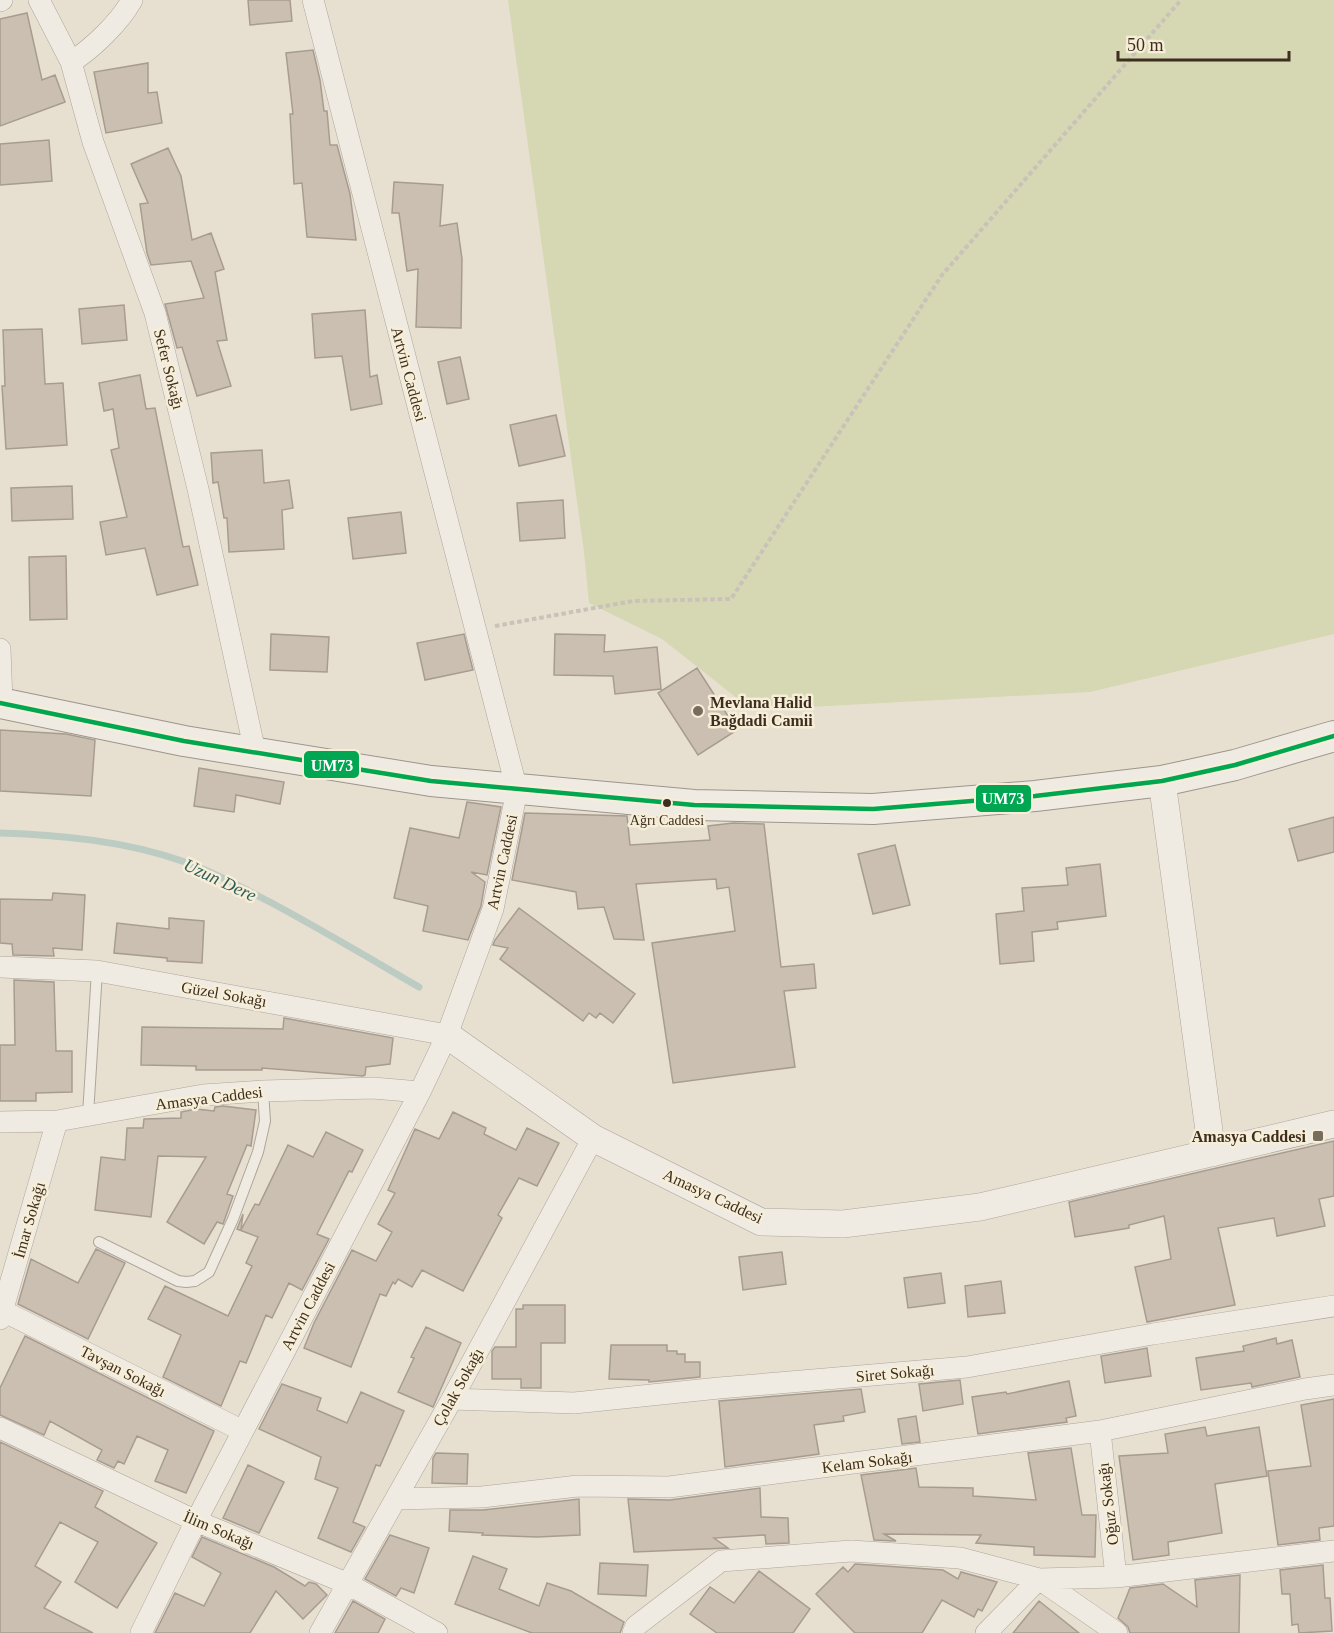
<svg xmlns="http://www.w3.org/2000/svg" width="1334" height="1633" viewBox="0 0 1334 1633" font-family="'Times New Roman',serif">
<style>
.green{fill:#d6d7b3}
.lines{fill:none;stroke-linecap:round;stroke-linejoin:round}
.stream{stroke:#bcccc2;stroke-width:7}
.building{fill:#cbbfb2;stroke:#a89c90;stroke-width:1.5}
.service-casing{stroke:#ada599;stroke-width:12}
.minor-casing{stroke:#ada599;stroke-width:22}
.tertiary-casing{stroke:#ada599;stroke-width:28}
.secondary-casing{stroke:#9c958a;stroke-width:32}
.path{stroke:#c8c2b9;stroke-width:4;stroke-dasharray:4.5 3;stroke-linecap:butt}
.service{stroke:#efebe3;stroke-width:10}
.minor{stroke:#efebe3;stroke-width:21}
.tertiary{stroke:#efebe3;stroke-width:27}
.secondary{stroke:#efebe3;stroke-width:30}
.bus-1-casing{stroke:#f7eed8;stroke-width:9}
.bus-1{stroke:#00a651;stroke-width:4.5}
.poi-dot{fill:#786c5e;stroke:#f7eed8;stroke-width:2}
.bus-dot{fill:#3d2e20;stroke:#f7eed8;stroke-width:2}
.labels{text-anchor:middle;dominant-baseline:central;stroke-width:5;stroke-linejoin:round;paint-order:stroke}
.bus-label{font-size:14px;fill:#3d2e20;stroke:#f7eed8}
.street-label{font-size:16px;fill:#3d2e20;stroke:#f7eed8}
.poi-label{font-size:16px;font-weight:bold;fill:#3d2e20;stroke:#f7eed8;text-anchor:start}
.water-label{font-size:18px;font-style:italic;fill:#2f5d5a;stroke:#f7eed8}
.line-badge{stroke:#f7eed8;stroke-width:2}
.badge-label{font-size:16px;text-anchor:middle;font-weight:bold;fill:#fff}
</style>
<rect width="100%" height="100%" fill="#e7e0d1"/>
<!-- green -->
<path class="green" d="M508,0H1334V634L1090,692L752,710L662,639L589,603L584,552Z"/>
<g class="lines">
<!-- stream -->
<path class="stream" d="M0,833C62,835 126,841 185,862C214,872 241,887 268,901C319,928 369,958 419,987"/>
</g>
<!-- building -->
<path class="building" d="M248,0H290L292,21L250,25Z
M27,13L42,80L55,75L65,102L0,126V19Z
M313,50L320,80L324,111H327L330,145H337L350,194L356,240L307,237L302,183L294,184L290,114H293L286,53Z
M148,63V93L157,92L162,123L106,133L94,72Z
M49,140L52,181L0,185V144Z
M168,148L181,176L192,240L211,233L224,269L215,272L227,340L217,341L231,386L197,396L182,347L177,348L165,304L204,298L191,261L151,265L147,253L140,204L148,203L131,164Z
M394,182L443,185L440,226L457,223L462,259L461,328L416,327L418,269L407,271L399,213H392Z
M124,305L127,340L82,344L79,309Z
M365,310L370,377L377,375L382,404L351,410L342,356L315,358L312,314Z
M42,329L45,384L63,383L67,445L6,449L2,386H5L3,330Z
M460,357L469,399L447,404L438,362Z
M140,375L146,409L155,408L183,547L189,546L198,585L157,595L145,548L106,555L100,522L127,517L111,450L119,448L113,409L104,411L99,383Z
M556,415L565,456L519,466L510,425Z
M262,450L264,483L289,480L293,508L282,510L284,549L229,552L227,518H224L218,482L213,483L211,453Z
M72,486L73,519L12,521L11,488Z
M563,500L565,538L520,541L517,503Z
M401,512L406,553L353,559L348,518Z
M66,556L67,619L30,620L29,557Z
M271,634L329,637L327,672L270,670Z
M464,634L473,670L425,680L417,643Z
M555,634L605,635L604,652L657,647L661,689L615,694L613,676L554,675Z
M697,668L737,730L698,755L658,693Z
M0,730L66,734L95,740L91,796L0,791Z
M199,768L284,782L280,804L236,795L234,812L194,806Z
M467,802L501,807L487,875L471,872L485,882L481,906L468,940L423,931L428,906L394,898L410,828L459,838Z
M525,813L627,816L630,845L710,840L708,826L733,823L764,824L781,967L814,964L816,988L784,991L795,1067L673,1083L652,943L735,931L729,887L717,889L716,879L636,884L644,940L614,939L604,907L578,909L576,892L512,880Z
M1334,817V852L1298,861L1289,829Z
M895,845L910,905L873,914L858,854Z
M1100,864L1106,916L1057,922L1058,929L1032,932L1034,961L1000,964L996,914L1024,911L1022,888L1068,885L1066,868Z
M53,893L85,895L82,950L53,948L54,956L13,955L12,944L0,943V899L52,900Z
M519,908L635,994L613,1023L600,1013L596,1018L589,1013L583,1021L500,959L508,948L493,945L495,940Z
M169,918L204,921L202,963L167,961V958L114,953L117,923L169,929Z
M14,980L54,982L56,1051H72V1092L36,1093V1101H0V1045H15Z
M284,1018L393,1038L390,1064L366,1067L365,1075L363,1076L262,1068V1070H196V1066L141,1065L142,1027L283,1029Z
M223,1106L256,1110L251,1146L247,1145L227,1194L233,1196L223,1224L217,1222L204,1244L167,1222L206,1157L158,1156L151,1217L95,1210L101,1157L125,1160L127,1128H143L144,1119L181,1118V1112L196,1109L214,1111L215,1107Z
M453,1112L486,1128L484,1134L516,1150L527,1128L559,1143L537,1186L519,1178L498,1215L502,1218L463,1291L422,1270L412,1287L398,1279L395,1284L393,1282L386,1296L380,1294L351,1367L304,1348L314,1323L352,1250L376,1261L392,1232L378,1224L395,1193L388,1190L415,1129L439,1139Z
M326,1132L363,1150L352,1172L349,1171L317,1234L329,1239L302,1290L289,1283L272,1318L266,1315L246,1363L240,1361L221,1406L163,1377L181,1335L148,1319L165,1286L228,1316L252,1266L246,1263L258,1237L237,1229L243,1214L241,1230L255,1204L259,1205L288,1145L313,1157Z
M1334,1141V1196L1319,1199L1325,1226L1277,1236L1274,1218L1218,1228L1235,1305L1147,1322L1135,1267L1171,1259L1164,1216L1129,1225V1228L1075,1237L1069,1202Z
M96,1249L125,1263L88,1339L18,1304L31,1259L78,1283Z
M782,1252L786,1284L743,1290L739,1257Z
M941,1273L945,1303L908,1308L904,1278Z
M1001,1281L1005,1313L968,1317L965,1286Z
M523,1305H565V1343H541V1388H521V1379H492V1351L495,1347H516V1309H523Z
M426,1327L461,1343L433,1407L398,1392L414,1358L411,1357Z
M25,1336L214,1431L186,1493L155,1481L168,1450L137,1436L124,1464L118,1461L114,1468L97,1460L102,1450L50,1421L44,1435L0,1415V1388Z
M1276,1338L1277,1344L1292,1340L1300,1377L1252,1387L1251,1383L1201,1390L1196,1358L1244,1351L1243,1346Z
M611,1345H667V1351H677V1354H685V1362H700V1377L649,1382V1380L609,1379Z
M1147,1348L1151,1376L1105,1383L1101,1356Z
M960,1380L963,1404L923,1411L919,1384Z
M1069,1381L1076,1416L1066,1418L1067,1422L978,1434L972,1397L1006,1392L1007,1394Z
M282,1384L321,1398L317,1410L347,1423L361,1392L404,1411L380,1466L376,1465L353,1522L365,1527L351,1552L318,1538L338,1488L315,1479L321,1457L259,1429Z
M861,1389L865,1412L843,1416L844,1421L814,1425L819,1454L725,1467L719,1401Z
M1334,1399V1526L1319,1528L1320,1540L1278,1545L1268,1471L1311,1466L1301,1405Z
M916,1416L920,1442L902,1444L898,1419Z
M1205,1427L1207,1436L1259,1427L1267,1476L1215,1484L1222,1533L1168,1542L1169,1555L1133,1560L1119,1456L1168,1453L1165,1434Z
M0,1442L103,1491L95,1507L157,1543L117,1608L75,1582L98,1542L60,1522L35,1566L61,1582L44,1608L93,1633H0Z
M1071,1448L1082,1515H1096L1095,1557L1034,1555V1547L976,1543L981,1535L884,1534L896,1541L874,1540L861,1475L916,1468L919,1487L973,1488V1496L1036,1500L1028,1453Z
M436,1453L468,1454L467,1484L432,1483L433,1458Z
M248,1465L284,1482L259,1533L223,1518Z
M760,1488L761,1517L788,1518L789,1543L766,1544L765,1535L714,1538L728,1548L634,1552L628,1499L670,1500Z
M579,1499L580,1535L537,1537L482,1535L483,1533L449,1531L450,1510H483Z
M390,1535L429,1548L414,1593L401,1588L396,1596L365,1579Z
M202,1537L274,1567L305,1586L309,1582L316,1584L327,1595L303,1619L276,1591L250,1633H155L175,1593L204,1606L221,1573L192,1557Z
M473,1556L507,1569L499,1589L539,1606L547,1583L571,1591L624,1622L620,1633H532L455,1604Z
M600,1563L648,1565L646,1596L598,1594Z
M855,1564L943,1570L958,1579L961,1572L997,1582L982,1611L978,1609L974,1617L942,1600L922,1633H855L816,1594L843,1567L848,1572Z
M1323,1565L1325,1598H1330L1332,1631L1299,1633L1298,1624L1292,1625L1290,1594H1282L1280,1570Z
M759,1571L810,1609L793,1633H717L690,1614L710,1587L734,1603Z
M1240,1575L1239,1633H1130L1128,1627L1118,1618L1130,1588L1163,1584L1197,1607L1195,1580Z
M353,1601L385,1619L378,1633H335Z
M1039,1601L1079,1633H1013Z"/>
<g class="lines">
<!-- service casing -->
<g class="service-casing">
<path id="service" d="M88,1115L97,971
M99,1242L178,1281L186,1282L195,1281L209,1272L233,1219L258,1152L265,1121L263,1091"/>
</g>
<!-- minor casing -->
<g class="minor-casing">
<path id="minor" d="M39,0L71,62L93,142L155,313L198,489L255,752
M0,1L2,0
M71,62C92,49 120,22 132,0
M0,649L2,703
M0,967L97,971L447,1035
M0,1122L57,1121L203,1095L263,1091L373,1088L420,1092
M3,1311L243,1431
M0,1319L57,1121
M452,1399L574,1403L719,1388L967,1367L1153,1334L1334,1306
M0,1428L196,1521L346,1583L437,1633
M1100,1431L1116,1577
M396,1499L482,1497L578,1486L669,1487L1100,1431L1305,1389L1334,1385
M141,1633L196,1521L420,1092L447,1035L493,909L517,790L313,0
M320,1633L452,1399L593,1138
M633,1633L636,1626L721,1561L851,1551L960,1558L1039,1579L1116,1577L1334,1551
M986,1633L1039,1579L1117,1633"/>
</g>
<!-- tertiary casing -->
<g class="tertiary-casing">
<path id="tertiary" d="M1162,781L1212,1153
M447,1035L593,1138L761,1222L843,1224L980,1207L1334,1124"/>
</g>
<!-- secondary casing -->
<g class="secondary-casing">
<path id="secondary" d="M0,703L184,741L431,781L694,805L873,809L1035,796L1162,781L1235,765L1334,736"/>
</g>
<!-- path -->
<path class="path" d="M495,626L633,601L731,599L942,275L1181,0"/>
<!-- service -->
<use href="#service" class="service"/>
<!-- minor -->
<use href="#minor" class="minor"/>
<!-- tertiary -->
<use href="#tertiary" class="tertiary"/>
<!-- secondary -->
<use href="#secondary" class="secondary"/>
<!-- bus-1 casing -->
<g class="bus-1-casing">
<path id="bus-1" d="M0,703L184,741L431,781L694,805L873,809L1035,796L1162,781L1235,765L1334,736"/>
</g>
<!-- bus-1 -->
<use href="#bus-1" class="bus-1"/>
</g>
<!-- markers -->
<g class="poi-dot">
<circle cx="698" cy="711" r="6"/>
<rect x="1312" y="1130" width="12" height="12" rx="3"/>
</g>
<circle class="bus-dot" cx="667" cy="803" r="5"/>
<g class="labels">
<!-- bus labels -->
<g class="bus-label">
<text x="667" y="820">Ağrı Caddesi</text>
</g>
<!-- street labels -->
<g class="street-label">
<text transform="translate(169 369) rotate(76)">Sefer Sokağı</text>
<text transform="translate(409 374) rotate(75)">Artvin Caddesi</text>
<text transform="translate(502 862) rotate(-78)">Artvin Caddesi</text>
<text transform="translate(224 994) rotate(10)">Güzel Sokağı</text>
<text transform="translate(209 1098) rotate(-7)">Amasya Caddesi</text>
<text transform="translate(713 1196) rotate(25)">Amasya Caddesi</text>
<text transform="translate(29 1220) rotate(-74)">İmar Sokağı</text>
<text transform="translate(308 1306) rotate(-62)">Artvin Caddesi</text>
<text transform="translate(123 1371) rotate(27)">Tavşan Sokağı</text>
<text transform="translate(895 1373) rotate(-5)">Siret Sokağı</text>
<text transform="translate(458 1387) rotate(-61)">Çolak Sokağı</text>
<text transform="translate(867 1462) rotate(-7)">Kelam Sokağı</text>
<text transform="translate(1108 1504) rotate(-97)">Oğuz Sokağı</text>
<text transform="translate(219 1530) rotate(23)">İlim Sokağı</text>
</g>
<!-- poi labels -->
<g class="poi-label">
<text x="710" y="702">Mevlana Halid<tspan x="710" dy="18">Bağdadi Camii</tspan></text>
<text x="1306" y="1136" text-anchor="end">Amasya Caddesi</text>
</g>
<!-- water labels -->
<g class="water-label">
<text transform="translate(220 880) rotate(25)">Uzun Dere</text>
</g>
</g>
<g class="line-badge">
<rect x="303" y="750" width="57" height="29" rx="6" fill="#00a651"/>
<rect x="975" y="784" width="57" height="29" rx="6" fill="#00a651"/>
</g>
<g class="badge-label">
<text x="332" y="771">UM73</text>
<text x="1003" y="804">UM73</text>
</g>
<!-- scale -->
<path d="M1118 51v9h171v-9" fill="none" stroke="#3d2e20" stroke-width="3"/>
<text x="1127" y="51" font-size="18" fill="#3d2e20" stroke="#f7eed8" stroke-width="4.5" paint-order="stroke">50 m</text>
</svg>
